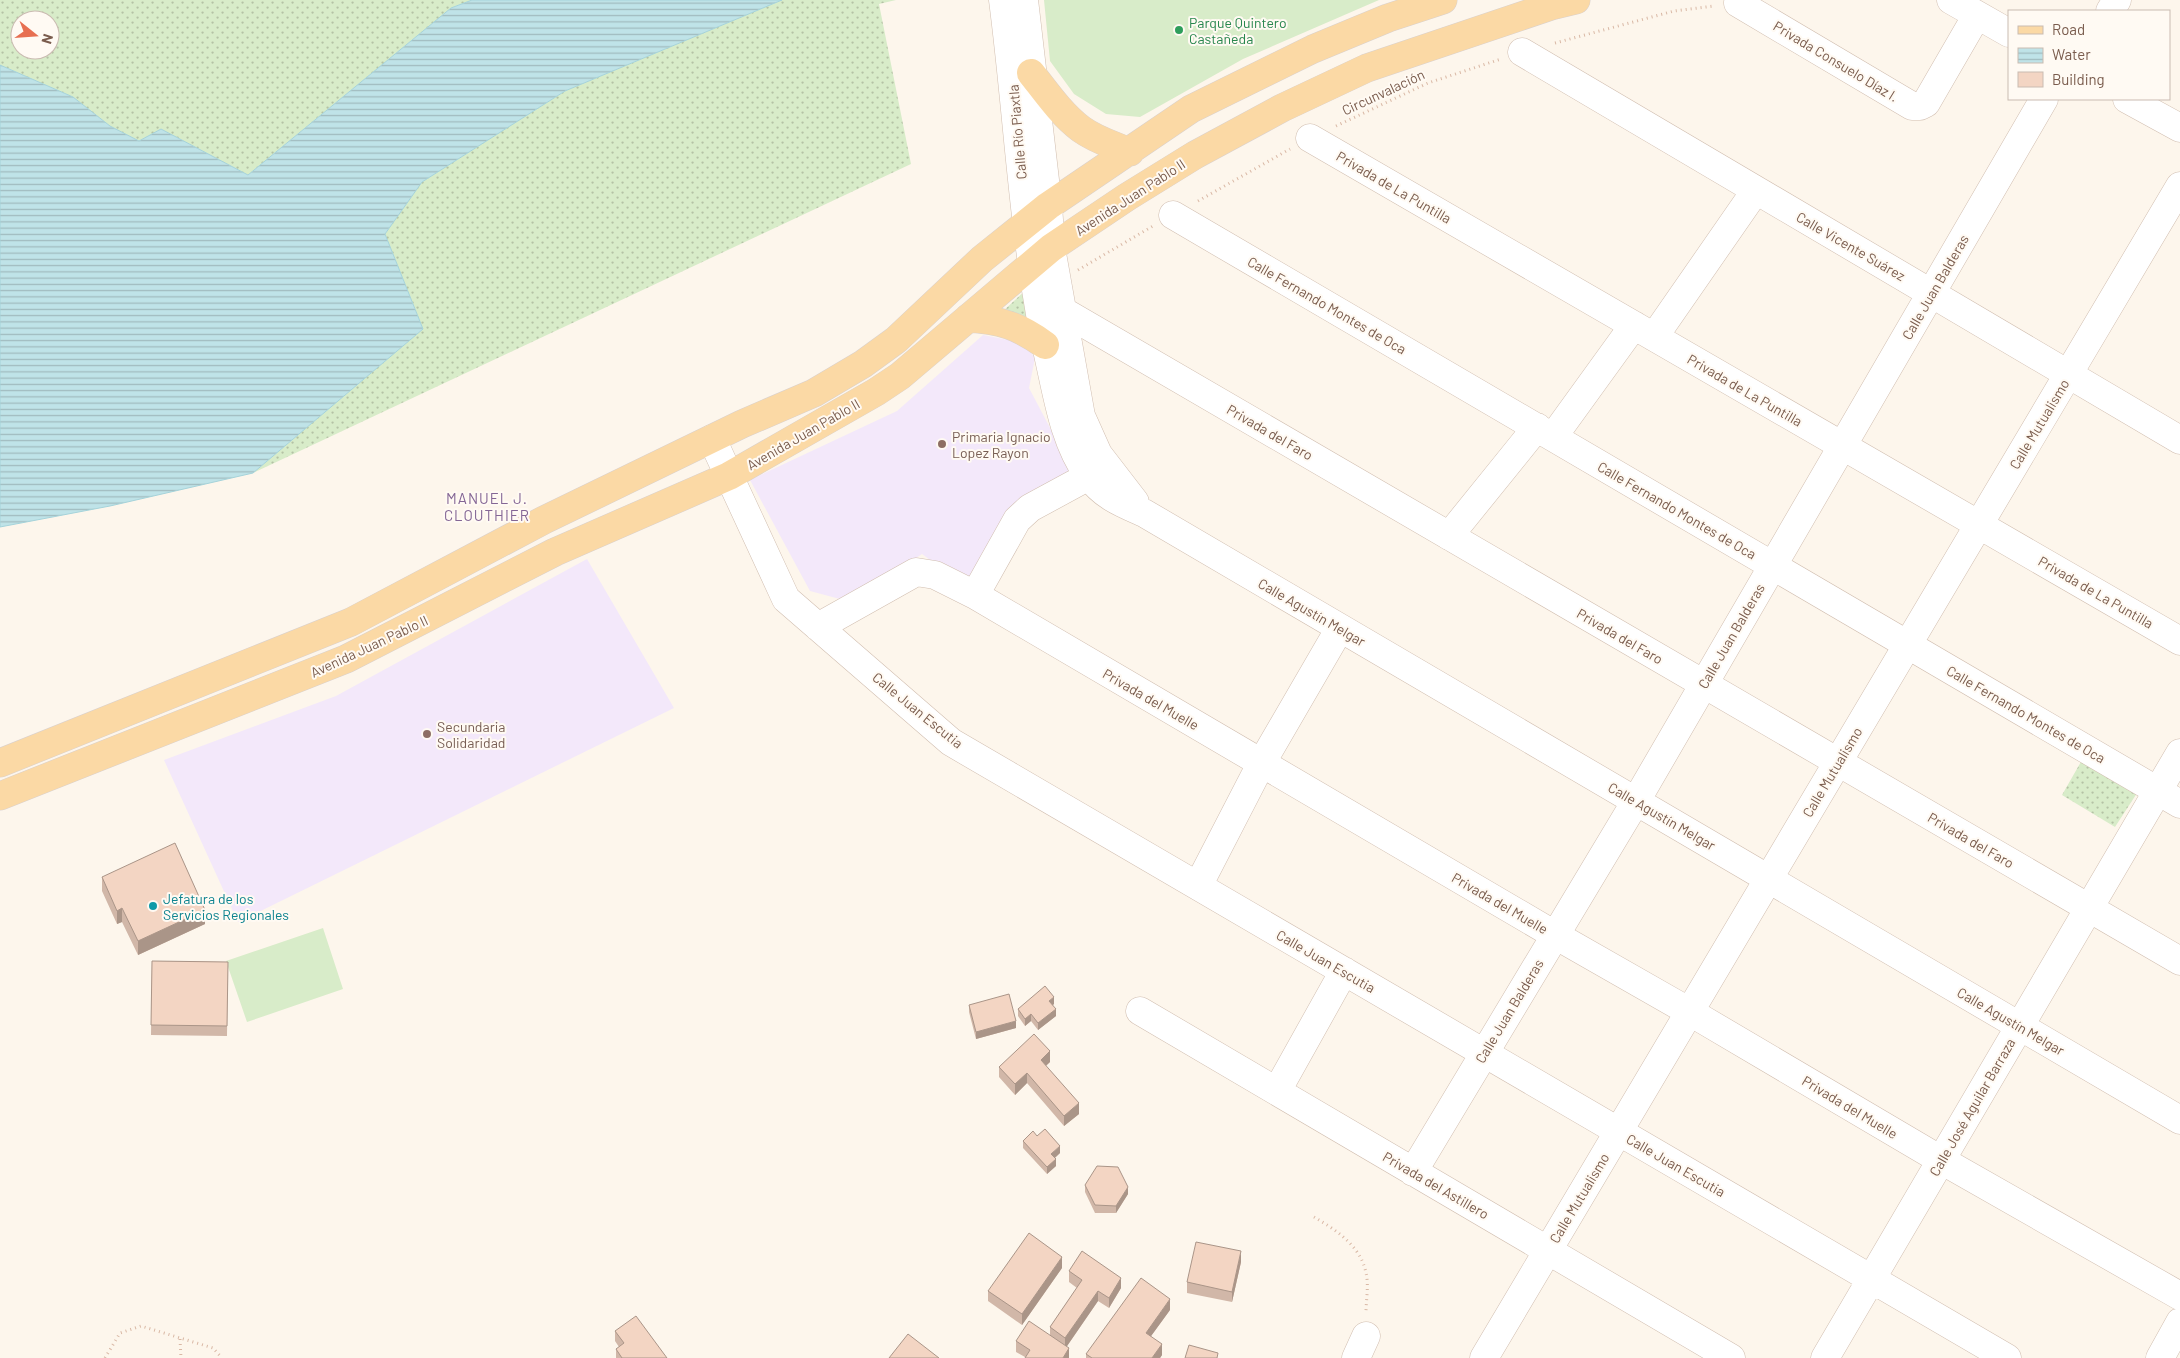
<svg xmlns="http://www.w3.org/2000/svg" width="2180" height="1358" viewBox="0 0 2180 1358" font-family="Barlow,sans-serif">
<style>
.education{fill:#f3e8fa}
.grass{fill:url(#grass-dots);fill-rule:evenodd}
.pitch{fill:#d8ecc9}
.water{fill:url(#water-rules);stroke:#a5d3da}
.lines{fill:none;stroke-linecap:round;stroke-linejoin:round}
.minor-casing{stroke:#d1beb0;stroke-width:29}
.major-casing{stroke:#dad1cd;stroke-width:29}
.path{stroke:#d9b8a5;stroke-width:3;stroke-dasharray:1 4;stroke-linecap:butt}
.minor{stroke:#fff;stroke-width:28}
.major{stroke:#fbd9a5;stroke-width:28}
.wall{fill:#d1b7a8}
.shaded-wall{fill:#aa9588}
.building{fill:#f3d5c3;stroke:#aa9588}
.leisure-dot{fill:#2e9e5b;stroke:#fffaf3;stroke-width:2}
.education-dot{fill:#8d6e63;stroke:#fffaf3;stroke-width:2}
.culture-dot{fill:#0f9aa8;stroke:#fffaf3;stroke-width:2}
.labels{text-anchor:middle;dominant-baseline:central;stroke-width:4;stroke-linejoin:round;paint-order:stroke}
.leisure-label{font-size:14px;fill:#27864d;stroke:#fffaf3;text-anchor:start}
.street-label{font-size:14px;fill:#7a5c4d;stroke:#fffaf3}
.education-label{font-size:14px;fill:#785e54;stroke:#fffaf3;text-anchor:start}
.culture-label{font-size:14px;fill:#0d838f;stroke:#fffaf3;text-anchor:start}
.neighbourhood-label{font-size:15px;letter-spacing:1px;fill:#846695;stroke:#fffaf3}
</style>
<defs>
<pattern id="grass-dots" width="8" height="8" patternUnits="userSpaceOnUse" patternTransform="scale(1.25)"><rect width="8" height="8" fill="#d8ecc9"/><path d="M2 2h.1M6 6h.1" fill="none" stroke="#b4c2a5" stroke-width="1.8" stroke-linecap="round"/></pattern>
<pattern id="water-rules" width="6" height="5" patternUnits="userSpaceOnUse" patternTransform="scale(1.25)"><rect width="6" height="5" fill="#bfe3e8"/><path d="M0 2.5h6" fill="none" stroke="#a0bbbe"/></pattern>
</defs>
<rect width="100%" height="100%" fill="#fdf6ec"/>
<!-- education -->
<path class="education" d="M983,335L1023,343L1035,358L1029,388L1076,477L968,588L922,554L851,602L810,591L750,480L897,411Z
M587,559L674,708L238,922L164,760L336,696Z"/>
<!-- grass -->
<path class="grass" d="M0,0H472L451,8L248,175L161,129L139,141L110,126L73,97L0,65ZM20,20H50V50H20Z
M782,0H896L879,4L911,164L253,473L423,329L385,234L422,182L565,91Z
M1029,287L1034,325L1001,313Z
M2086,753L2141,787L2115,827L2062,795Z"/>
<!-- pitch -->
<path class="pitch" d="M1044,0H1379L1243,59L1140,117L1106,114L1074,94L1050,61Z
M323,928L343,989L247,1022L226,961Z"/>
<!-- water -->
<path class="water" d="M472,0H782L565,91L422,182L385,234L423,329L253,473L110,506L0,527V65L73,97L110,126L139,141L161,129L248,175L451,8Z"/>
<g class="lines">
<!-- minor casing -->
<g class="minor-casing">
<path id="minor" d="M1003,0C1019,123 1023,247 1051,368C1059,405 1066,444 1088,475C1103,496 1121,503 1144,513L2180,1120
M1024,0L1048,206L1051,248L1081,416L1098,454L1135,502
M1951,0L2009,33
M1738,3L1912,106H1920L1926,103L1977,15
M2110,11L2117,0
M1522,52L2180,440
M2127,99L2180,128
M1310,138L2180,641
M1173,215L2180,804
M1061,310L2180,961
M1654,337L1756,190
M1553,437L1634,325
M712,439L786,599L951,742L2007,1358
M1449,536L1537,427
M975,595L1017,520L1030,508L1089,476
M818,627L916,572L935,575L975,595L1555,935L1690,1012L1941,1160L2180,1296
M1198,886L1261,764L1340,628
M1140,1011L1731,1358
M1277,1091L1344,971
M1413,1172L1636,801L2044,99
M1356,1358L1366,1336
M1484,1358L2180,186
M1825,1358L2180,753
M2160,1358L2180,1322"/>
</g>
<!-- major casing -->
<g class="major-casing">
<path id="major" d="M1031,73C1046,92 1061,114 1081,129C1096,140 1113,145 1130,152
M968,318C1000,320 1019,326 1045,345
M0,763L351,622L544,520L742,424L814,393L863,364L896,340L982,259L1048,206L1191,109L1313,49L1388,18L1443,0
M0,796L346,659L555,552L729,476L876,392L900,376L1051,248L1127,197L1195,155L1282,108L1367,68L1551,6L1576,0"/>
</g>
<!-- path -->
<path class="path" d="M1555,43L1674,11L1714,6
M1336,126L1428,83L1501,59
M1198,201L1290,149
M1078,270L1153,226
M1314,1217C1336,1230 1361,1246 1366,1273C1369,1285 1366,1300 1366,1313
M180,1339L181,1358
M105,1358L120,1333L141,1326L213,1348L222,1358"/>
<!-- minor -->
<use href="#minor" class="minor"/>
<!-- major -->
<use href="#major" class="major"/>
</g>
<!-- wall -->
<path class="wall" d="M102,877L205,924L138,955L122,922L117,924L102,891Z
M152,961L228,962L227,1036L151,1035Z
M1054,1004L1053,1005L1056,1016L1038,1030L1031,1021L1025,1026L1018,1016V1009Z
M969,1005L1016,1028L976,1039L969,1012Z
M1050,1062L1046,1066L1079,1114L1064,1126L1027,1083L1015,1095L999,1077V1067Z
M1023,1141L1060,1153L1055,1158L1056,1166L1047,1174L1023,1148Z
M1085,1185L1128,1194L1116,1213H1095L1085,1192Z
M1241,1262L1232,1302L1187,1293V1282Z
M1062,1268L1022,1325L988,1301V1291Z
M1069,1271L1121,1288L1109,1308L1098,1301L1067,1346L1069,1358L1025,1357L1016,1352V1341L1050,1335V1327L1077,1288L1069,1282Z
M1170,1310L1151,1336L1162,1355L1160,1358H1086V1354Z
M615,1331L667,1358H616V1349L619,1347L615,1341Z"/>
<!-- shaded-wall -->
<path class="shaded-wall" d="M122,908V922L117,924V911Z
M205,910V924L138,955V941Z
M1054,997V1004L1049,1008V1001Z
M1056,1009V1016L1038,1030V1023Z
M1031,1014V1021L1025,1026V1019Z
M1016,1021V1028L976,1039V1032Z
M1050,1051V1062L1041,1070V1060Z
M1027,1073V1083L1015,1095V1084Z
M1079,1103V1114L1064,1126V1116Z
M1060,1146V1153L1051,1161V1154Z
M1056,1159V1166L1047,1174V1167Z
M1128,1187V1194L1116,1213V1206Z
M1241,1251V1262L1232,1302V1292Z
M1062,1257V1268L1022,1325V1314Z
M1121,1278V1288L1109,1308V1298Z
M1098,1291V1301L1065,1349V1338Z
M1170,1299V1310L1146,1343V1333Z
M1162,1344V1355L1160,1358H1152Z
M1069,1348V1358H1063Z"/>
<!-- building -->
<path class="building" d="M175,843L205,910L138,941L122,908L117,911L102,877Z
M152,961L228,962L227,1026L151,1025Z
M1045,986L1054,997L1049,1001L1056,1009L1038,1023L1031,1014L1025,1019L1018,1009Z
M1009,994L1016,1021L976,1032L969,1005Z
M1034,1034L1050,1051L1041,1060L1079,1103L1064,1116L1027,1073L1015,1084L999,1067Z
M1045,1129L1060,1146L1051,1154L1056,1159L1047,1167L1023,1141L1033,1131L1037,1136Z
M1097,1166L1118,1167L1128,1187L1116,1206L1095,1205L1085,1185Z
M1029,1233L1062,1257L1022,1314L988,1291Z
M1196,1242L1241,1251L1232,1292L1187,1282Z
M1082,1251L1121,1278L1109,1298L1098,1291L1065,1338L1050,1327L1082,1280L1069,1271Z
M1141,1278L1170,1299L1146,1333L1162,1344L1152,1358H1092L1086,1354Z
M636,1316L667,1358H622L616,1349L624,1343L615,1331Z
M1029,1321L1069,1348L1063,1358H1025L1030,1350L1016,1341Z
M908,1334L939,1358H889Z
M1189,1345L1218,1353L1217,1358H1185Z"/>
<!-- markers -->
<circle class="leisure-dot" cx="1179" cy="30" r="5"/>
<g class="education-dot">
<circle cx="942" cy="444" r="5"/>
<circle cx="427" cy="734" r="5"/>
</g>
<circle class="culture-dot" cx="153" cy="906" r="5"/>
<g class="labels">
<!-- leisure labels -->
<g class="leisure-label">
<text x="1189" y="22">Parque Quintero<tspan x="1189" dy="16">Castañeda</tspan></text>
</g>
<!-- street labels -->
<g class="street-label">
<text transform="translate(1836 61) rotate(31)">Privada Consuelo Díaz I.</text>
<text transform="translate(1383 92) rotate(-25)">Circunvalación</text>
<text transform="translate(1017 132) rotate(-95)">Calle Río Piaxtla</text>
<text transform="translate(1394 187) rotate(30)">Privada de La Puntilla</text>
<text transform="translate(1130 197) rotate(-33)">Avenida Juan Pablo II</text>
<text transform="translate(1851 246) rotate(30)">Calle Vicente Suárez</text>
<text transform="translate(1935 287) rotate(-60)">Calle Juan Balderas</text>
<text transform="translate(1327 305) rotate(30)">Calle Fernando Montes de Oca</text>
<text transform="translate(1745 390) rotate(30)">Privada de La Puntilla</text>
<text transform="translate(2039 424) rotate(-59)">Calle Mutualismo</text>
<text transform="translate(1270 432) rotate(30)">Privada del Faro</text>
<text transform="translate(803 434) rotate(-30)">Avenida Juan Pablo II</text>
<text transform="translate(1677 510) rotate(30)">Calle Fernando Montes de Oca</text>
<text transform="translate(2096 592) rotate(30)">Privada de La Puntilla</text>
<text transform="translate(1312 612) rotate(30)">Calle Agustín Melgar</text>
<text transform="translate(1620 636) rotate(30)">Privada del Faro</text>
<text transform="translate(1731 636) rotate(-60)">Calle Juan Balderas</text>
<text transform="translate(369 646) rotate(-25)">Avenida Juan Pablo II</text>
<text transform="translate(1151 699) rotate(30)">Privada del Muelle</text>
<text transform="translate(918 710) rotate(39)">Calle Juan Escutia</text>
<text transform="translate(2026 714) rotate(30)">Calle Fernando Montes de Oca</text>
<text transform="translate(1832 772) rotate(-59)">Calle Mutualismo</text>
<text transform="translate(1662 816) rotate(30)">Calle Agustín Melgar</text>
<text transform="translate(1971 840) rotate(30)">Privada del Faro</text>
<text transform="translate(1500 903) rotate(30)">Privada del Muelle</text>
<text transform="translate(1326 961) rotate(30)">Calle Juan Escutia</text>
<text transform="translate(1509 1011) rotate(-59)">Calle Juan Balderas</text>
<text transform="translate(2011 1021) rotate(30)">Calle Agustín Melgar</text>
<text transform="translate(1850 1107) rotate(31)">Privada del Muelle</text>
<text transform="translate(1972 1107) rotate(-60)">Calle José Aguilar Barraza</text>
<text transform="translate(1676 1165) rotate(30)">Calle Juan Escutia</text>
<text transform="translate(1436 1185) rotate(30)">Privada del Astillero</text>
<text transform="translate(1579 1198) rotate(-59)">Calle Mutualismo</text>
</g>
<!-- education labels -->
<g class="education-label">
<text x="952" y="436">Primaria Ignacio<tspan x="952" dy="16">Lopez Rayon</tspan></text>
<text x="437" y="726">Secundaria<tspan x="437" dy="16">Solidaridad</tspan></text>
</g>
<!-- culture labels -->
<g class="culture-label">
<text x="163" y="898">Jefatura de los<tspan x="163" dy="16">Servicios Regionales</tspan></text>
</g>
<!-- neighbourhood labels -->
<g class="neighbourhood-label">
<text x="487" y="498">MANUEL J.<tspan x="487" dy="17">CLOUTHIER</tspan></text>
</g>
</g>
<!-- legend -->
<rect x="2008" y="10" width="162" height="90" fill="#fffaf3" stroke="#cabbb1"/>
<rect x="2018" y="26" width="25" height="8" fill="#fbd9a5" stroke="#cabbb1"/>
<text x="2052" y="35" font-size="15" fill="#7a5c4d">Road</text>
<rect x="2018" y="48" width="25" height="15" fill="url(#water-rules)" stroke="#cabbb1"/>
<text x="2052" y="60" font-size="15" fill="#7a5c4d">Water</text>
<rect x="2018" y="72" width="25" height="15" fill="#f3d5c3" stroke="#cabbb1"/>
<text x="2052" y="85" font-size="15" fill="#7a5c4d">Building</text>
<!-- north arrow -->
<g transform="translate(35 35) rotate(107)"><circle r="24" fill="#fffaf3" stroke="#cabbb1"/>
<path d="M0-4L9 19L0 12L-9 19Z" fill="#e76f51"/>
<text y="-8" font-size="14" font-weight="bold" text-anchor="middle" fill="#7a5c4d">N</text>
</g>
</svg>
